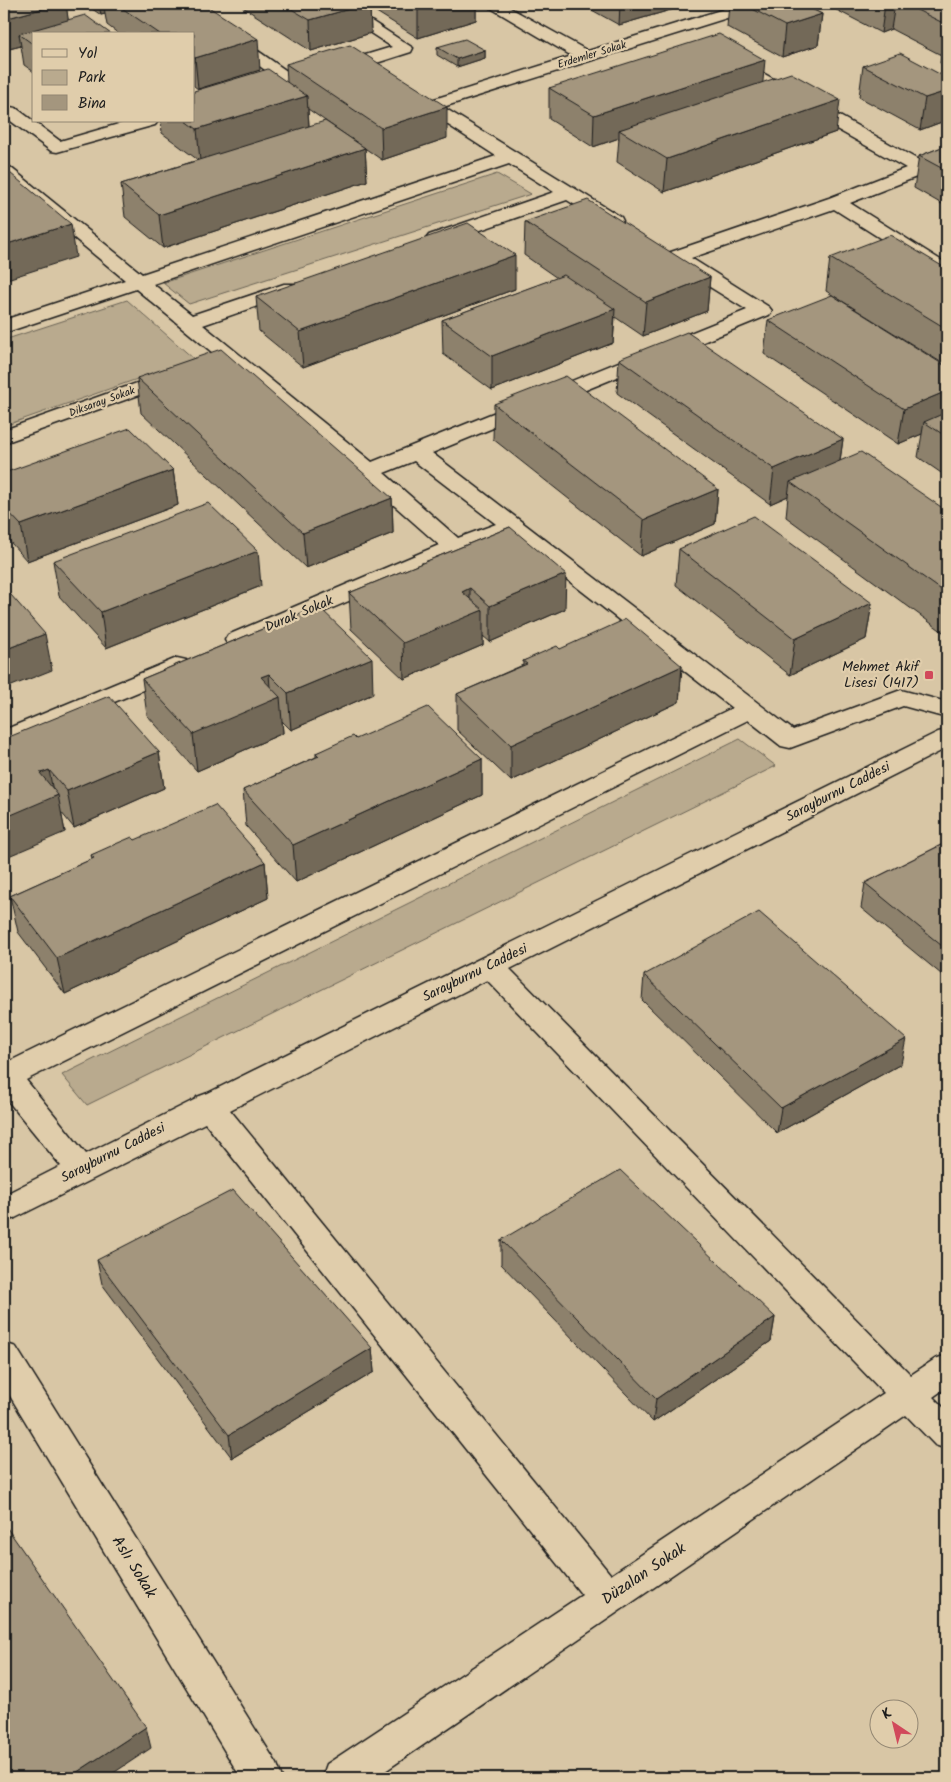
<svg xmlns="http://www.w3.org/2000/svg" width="951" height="1782" viewBox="0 0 951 1782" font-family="Kalam,sans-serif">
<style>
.green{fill:#b9aa8e;stroke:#6a6355}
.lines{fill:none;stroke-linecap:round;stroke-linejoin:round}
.minor-casing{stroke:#1c1c1c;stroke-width:3}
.minor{fill:#e0cdab;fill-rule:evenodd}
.wall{fill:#8d816c;stroke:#1c1c1c}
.shaded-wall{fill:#736958;stroke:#1c1c1c}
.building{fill:#a4967e;stroke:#1c1c1c}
.poi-dot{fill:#d1495b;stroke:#e0cdab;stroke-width:2}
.labels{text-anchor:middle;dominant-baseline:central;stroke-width:4.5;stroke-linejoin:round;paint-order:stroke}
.far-street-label{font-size:11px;fill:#1c1c1c;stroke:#e0cdab}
.street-label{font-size:14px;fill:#1c1c1c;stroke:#e0cdab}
.poi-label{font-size:14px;fill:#1c1c1c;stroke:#e0cdab;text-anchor:end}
.near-street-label{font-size:16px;fill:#1c1c1c;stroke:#e0cdab}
</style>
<rect width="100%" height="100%" fill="#d8c6a5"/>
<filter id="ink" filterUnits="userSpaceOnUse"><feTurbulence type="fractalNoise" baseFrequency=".02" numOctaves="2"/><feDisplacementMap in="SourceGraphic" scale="10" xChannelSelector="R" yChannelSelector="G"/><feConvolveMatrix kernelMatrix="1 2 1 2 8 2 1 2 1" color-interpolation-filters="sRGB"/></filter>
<g filter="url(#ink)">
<!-- green -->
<path class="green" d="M497,174L531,194L189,304L163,283Z
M127,300L194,359L4,426V340Z
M740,739L776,766L87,1105L62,1075Z"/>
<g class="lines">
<!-- minor casing -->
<g class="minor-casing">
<path id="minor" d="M173,4H191L301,81L298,85H286Z
M326,4H345L413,48L411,52L364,67H352L350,63L352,59L392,47Z
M484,4H503L588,51L740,4H764L762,7L443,107L621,217L623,221L621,225H607L567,200L443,243H429L426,239L429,235L554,192L509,164L153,284L192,315L284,284H298L301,288L298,292L203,325L372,462L747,310L668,261L665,257L668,253L829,198L906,168L724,66L722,62L724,58H736L922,162L947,154V165L850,203L947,264V278L940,276L834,209L691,258L769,307L772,311L769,315L432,453L793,730L901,690L947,702V718L903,706L790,748L781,746L748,720L26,1080L86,1154L196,1099L197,1097L208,1093L938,732L947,730V748L510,969L911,1375L935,1359L947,1355V1387L933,1397L947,1411V1449L935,1445L906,1415L375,1778H322L327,1764L582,1595L205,1123L15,1218L4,1222V1195L61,1166L4,1096V1064L732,708L510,535L463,552L246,645L237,648L228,645L225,640L228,635L439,545L361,476L136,289L4,333V320L125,280L4,180V166L10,167L142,274L496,156L405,97L408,93H420L431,100L572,56ZM414,461L496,524L458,538L384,473ZM487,980L884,1393L611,1575L230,1110Z
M10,107L16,108L60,141L129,121H158L155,125L57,152L51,151L4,116V108Z
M174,370L181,372L184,376L181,380L4,443V430Z
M177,658L186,660L189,666L186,672L4,748V730Z
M4,1343L16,1347L277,1764L282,1778H241L4,1386Z"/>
</g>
<!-- minor -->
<use href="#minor" class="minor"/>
</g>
<!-- wall -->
<path class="wall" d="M4,4H66L68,20L34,34V72L24,65L21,46L5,50L4,49Z
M85,4H204L260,70L198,89L194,86V34H119L107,25L105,14L101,15Z
M238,4H476V20L418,38L370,8L371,33L311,51Z
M581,4H691L619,25Z
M729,4H801L822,14L818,45L782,57L727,27Z
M825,4H947V66L940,63L941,55L891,29L881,33Z
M437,47L485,50V58L457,67L437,55Z
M286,64L447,138L382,160L308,109L309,126L365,148L367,181L163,248L125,217L121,184L198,160L162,133L161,121H194L287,82Z
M863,66L947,78V120L920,130L859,97Z
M763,83L836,132L664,192L617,162L619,138L593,147L549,119V88Z
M947,145V207L914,188L919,156Z
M525,222L710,277L707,311L643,336L615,317L613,343L492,390L443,354L442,320L557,278L524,255Z
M830,258L947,269V366L826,291Z
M515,289L303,367L259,331L256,297Z
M768,320L947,367V477L918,457L922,434L898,444L764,354Z
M619,359L843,439L840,461L947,511V635L786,517L788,496L770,504L617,393Z
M137,378L392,498L393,533L306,568L141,413Z
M494,404L718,489L715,524L641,556L493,439Z
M173,470L178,505L27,561L4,535V473Z
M510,527L565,609L490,642L483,636V645L404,679L351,629L349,593Z
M679,549L872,603L866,639L790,675L676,585Z
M53,561L261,586L106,648L59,596Z
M318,606L373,694L291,730L282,721L283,733L197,771L147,715L142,679Z
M560,649L682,666L679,702L511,781L457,730V694L523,665V661Z
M4,739L159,752L164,788L74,828L61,812L65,832Z
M356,739L482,759V795L296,882L246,826L243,790L316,757V753Z
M135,840L265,862L268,898L65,994L18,932L10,896L92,859L91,855Z
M947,842V979L861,908L865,883Z
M644,975L901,1064L777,1133L642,1000Z
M501,1240L775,1317L771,1341L653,1422L501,1264Z
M97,1260L372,1348L374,1372L232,1458L102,1284Z"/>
<!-- shaded-wall -->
<path class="shaded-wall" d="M60,4H66L70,32L19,34L21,46L5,50L4,41V19Z
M99,4H104L105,14L101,15Z
M367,4H370L371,33L311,51L310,20Z
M430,4H476V20L418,38V7Z
M620,4H691L619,25Z
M885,4H895L891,29L881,33Z
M822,14L818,45L782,57L785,26Z
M258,39L260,70L198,89L195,58Z
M485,50V58L457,67V59Z
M765,60L762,91L619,130V138L593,147L594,115Z
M947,91V120L920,130L925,98Z
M307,96L309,127L200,161L197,129Z
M840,100L836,132L664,192L667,159Z
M447,107V138L382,160L381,128Z
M365,148L367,181L163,248L159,215Z
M71,224L76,257L4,280V245Z
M515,255V289L303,367L300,332Z
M710,277L707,311L643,336L646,302Z
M615,309L613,343L492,390V356Z
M947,391V423L924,422L922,434L898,444L904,409Z
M843,439L838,474L790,482L788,496L770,504L774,469Z
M173,470L178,505L27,561L21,525Z
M718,489L715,524L641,556L644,520Z
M392,498L393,533L306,568L303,533Z
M258,551L261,586L106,648L101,612Z
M566,574L565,609L490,642V606Z
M470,588V615L483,610V645L404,679L403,643L462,592Z
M872,603L866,639L790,675L795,639Z
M45,634L52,670L4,689V650Z
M372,658L373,694L291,730L288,693Z
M682,666L679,702L511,781V745Z
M269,674L271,701L280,697L283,733L197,771L193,734L261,677Z
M159,752L164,788L74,828L67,791Z
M482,759V795L296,882L293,845Z
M49,770L54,797L58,795L65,832L4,858V818L40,773Z
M265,862L268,898L65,994L57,958Z
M906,1039L901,1064L777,1133L781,1108Z
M775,1317L771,1341L653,1422L656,1399Z
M372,1348L374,1372L232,1458L229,1435Z
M146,1727L151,1748L106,1778H68Z"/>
<!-- building -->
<path class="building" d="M4,4H60L4,19Z
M116,4H204L258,39L195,58L194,57V34H160Z
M283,4H367L310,20Z
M412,4H430L418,7Z
M743,4H801L822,14L785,26Z
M905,4H947V25Z
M85,15L111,34H34V45L19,34Z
M719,34L765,60L594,115L549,88Z
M465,39L485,50L457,59L437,47Z
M350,45L447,107L381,128L286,64Z
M900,53L947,78V91L925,98L863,66Z
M268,69L307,96L197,129L186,121H194V91Z
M791,73L840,100L667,159L619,130Z
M325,121L365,148L159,215L121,184Z
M947,145V171L919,156Z
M4,168L71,224L4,245Z
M588,200L710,277L646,302L525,222Z
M468,223L515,255L300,332L256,297Z
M890,235L947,269V329L830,258Z
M564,275L615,309L492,356L442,320Z
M832,295L947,367V391L904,409L768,320Z
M687,332L843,439L774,469L619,359Z
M221,349L392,498L303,533L137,378Z
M566,376L718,489L644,520L494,404Z
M947,412V437L924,422Z
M130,428L173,470L21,525L4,507V473Z
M861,452L947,511V594L790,482Z
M208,503L258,551L101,612L53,561Z
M754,516L872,603L795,639L679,549Z
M510,527L566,574L490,606L470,588L462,592L483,610L403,643L349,593Z
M4,587L45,634L4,650Z
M318,606L372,658L288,693L269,674L261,677L280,697L193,734L142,679Z
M626,619L682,666L511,745L457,694L527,664L523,661L557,646L560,649Z
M109,696L159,752L67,791L49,770L44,772L40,773L58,795L4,818V739Z
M428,707L482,759L293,845L243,790L319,756L316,753L353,736L356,739Z
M215,805L265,862L57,958L10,896L94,858L91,855L111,846L132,837L135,840Z
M947,842V950L865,883Z
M759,912L906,1039L781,1108L644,975Z
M620,1170L775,1317L656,1399L501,1240Z
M233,1190L372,1348L229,1435L97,1260Z
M7,1528L146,1727L68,1778H4V1530Z"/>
</g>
<!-- markers -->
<rect class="poi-dot" x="924" y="670" width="10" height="10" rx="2.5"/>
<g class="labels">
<!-- far-street labels -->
<g class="far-street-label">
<text transform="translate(592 55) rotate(-17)">Erdemler Sokak</text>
<text transform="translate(102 402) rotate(-20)">Diksaray Sokak</text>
</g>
<!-- street labels -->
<g class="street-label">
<text transform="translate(299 614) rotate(-23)">Durak Sokak</text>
<text transform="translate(838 792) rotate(-27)">Sarayburnu Caddesi</text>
<text transform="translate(475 973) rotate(-26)">Sarayburnu Caddesi</text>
<text transform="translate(113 1153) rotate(-27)">Sarayburnu Caddesi</text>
</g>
<!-- poi labels -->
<g class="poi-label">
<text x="919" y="667">Mehmet Akif<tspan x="919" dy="16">Lisesi (1417)</tspan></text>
</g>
<!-- near-street labels -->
<g class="near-street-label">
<text transform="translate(134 1567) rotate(58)">Aslı Sokak</text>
<text transform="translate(644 1574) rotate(-34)">Düzalan Sokak</text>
</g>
</g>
<!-- margin -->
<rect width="951" height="1782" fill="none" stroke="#e0cdab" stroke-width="20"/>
<rect x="10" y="10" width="931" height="1762" fill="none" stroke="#1c1c1c" stroke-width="2" filter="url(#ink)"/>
<!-- legend -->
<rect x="32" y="32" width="162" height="90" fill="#e0cdab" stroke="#928672"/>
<rect x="42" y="49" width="25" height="8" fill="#e0cdab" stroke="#928672"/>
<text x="78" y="58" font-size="15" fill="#1c1c1c">Yol</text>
<rect x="42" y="70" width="25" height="15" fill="#b9aa8e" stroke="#928672"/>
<text x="78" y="82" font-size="15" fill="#1c1c1c">Park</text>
<rect x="42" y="95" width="25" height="15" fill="#a4967e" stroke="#928672"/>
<text x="78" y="108" font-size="15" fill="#1c1c1c">Bina</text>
<!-- north arrow -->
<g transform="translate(894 1724) rotate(325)"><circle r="24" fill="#e0cdab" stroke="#928672"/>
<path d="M0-4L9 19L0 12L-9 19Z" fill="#d1495b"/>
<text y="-8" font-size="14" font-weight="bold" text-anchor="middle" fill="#1c1c1c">K</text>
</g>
</svg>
